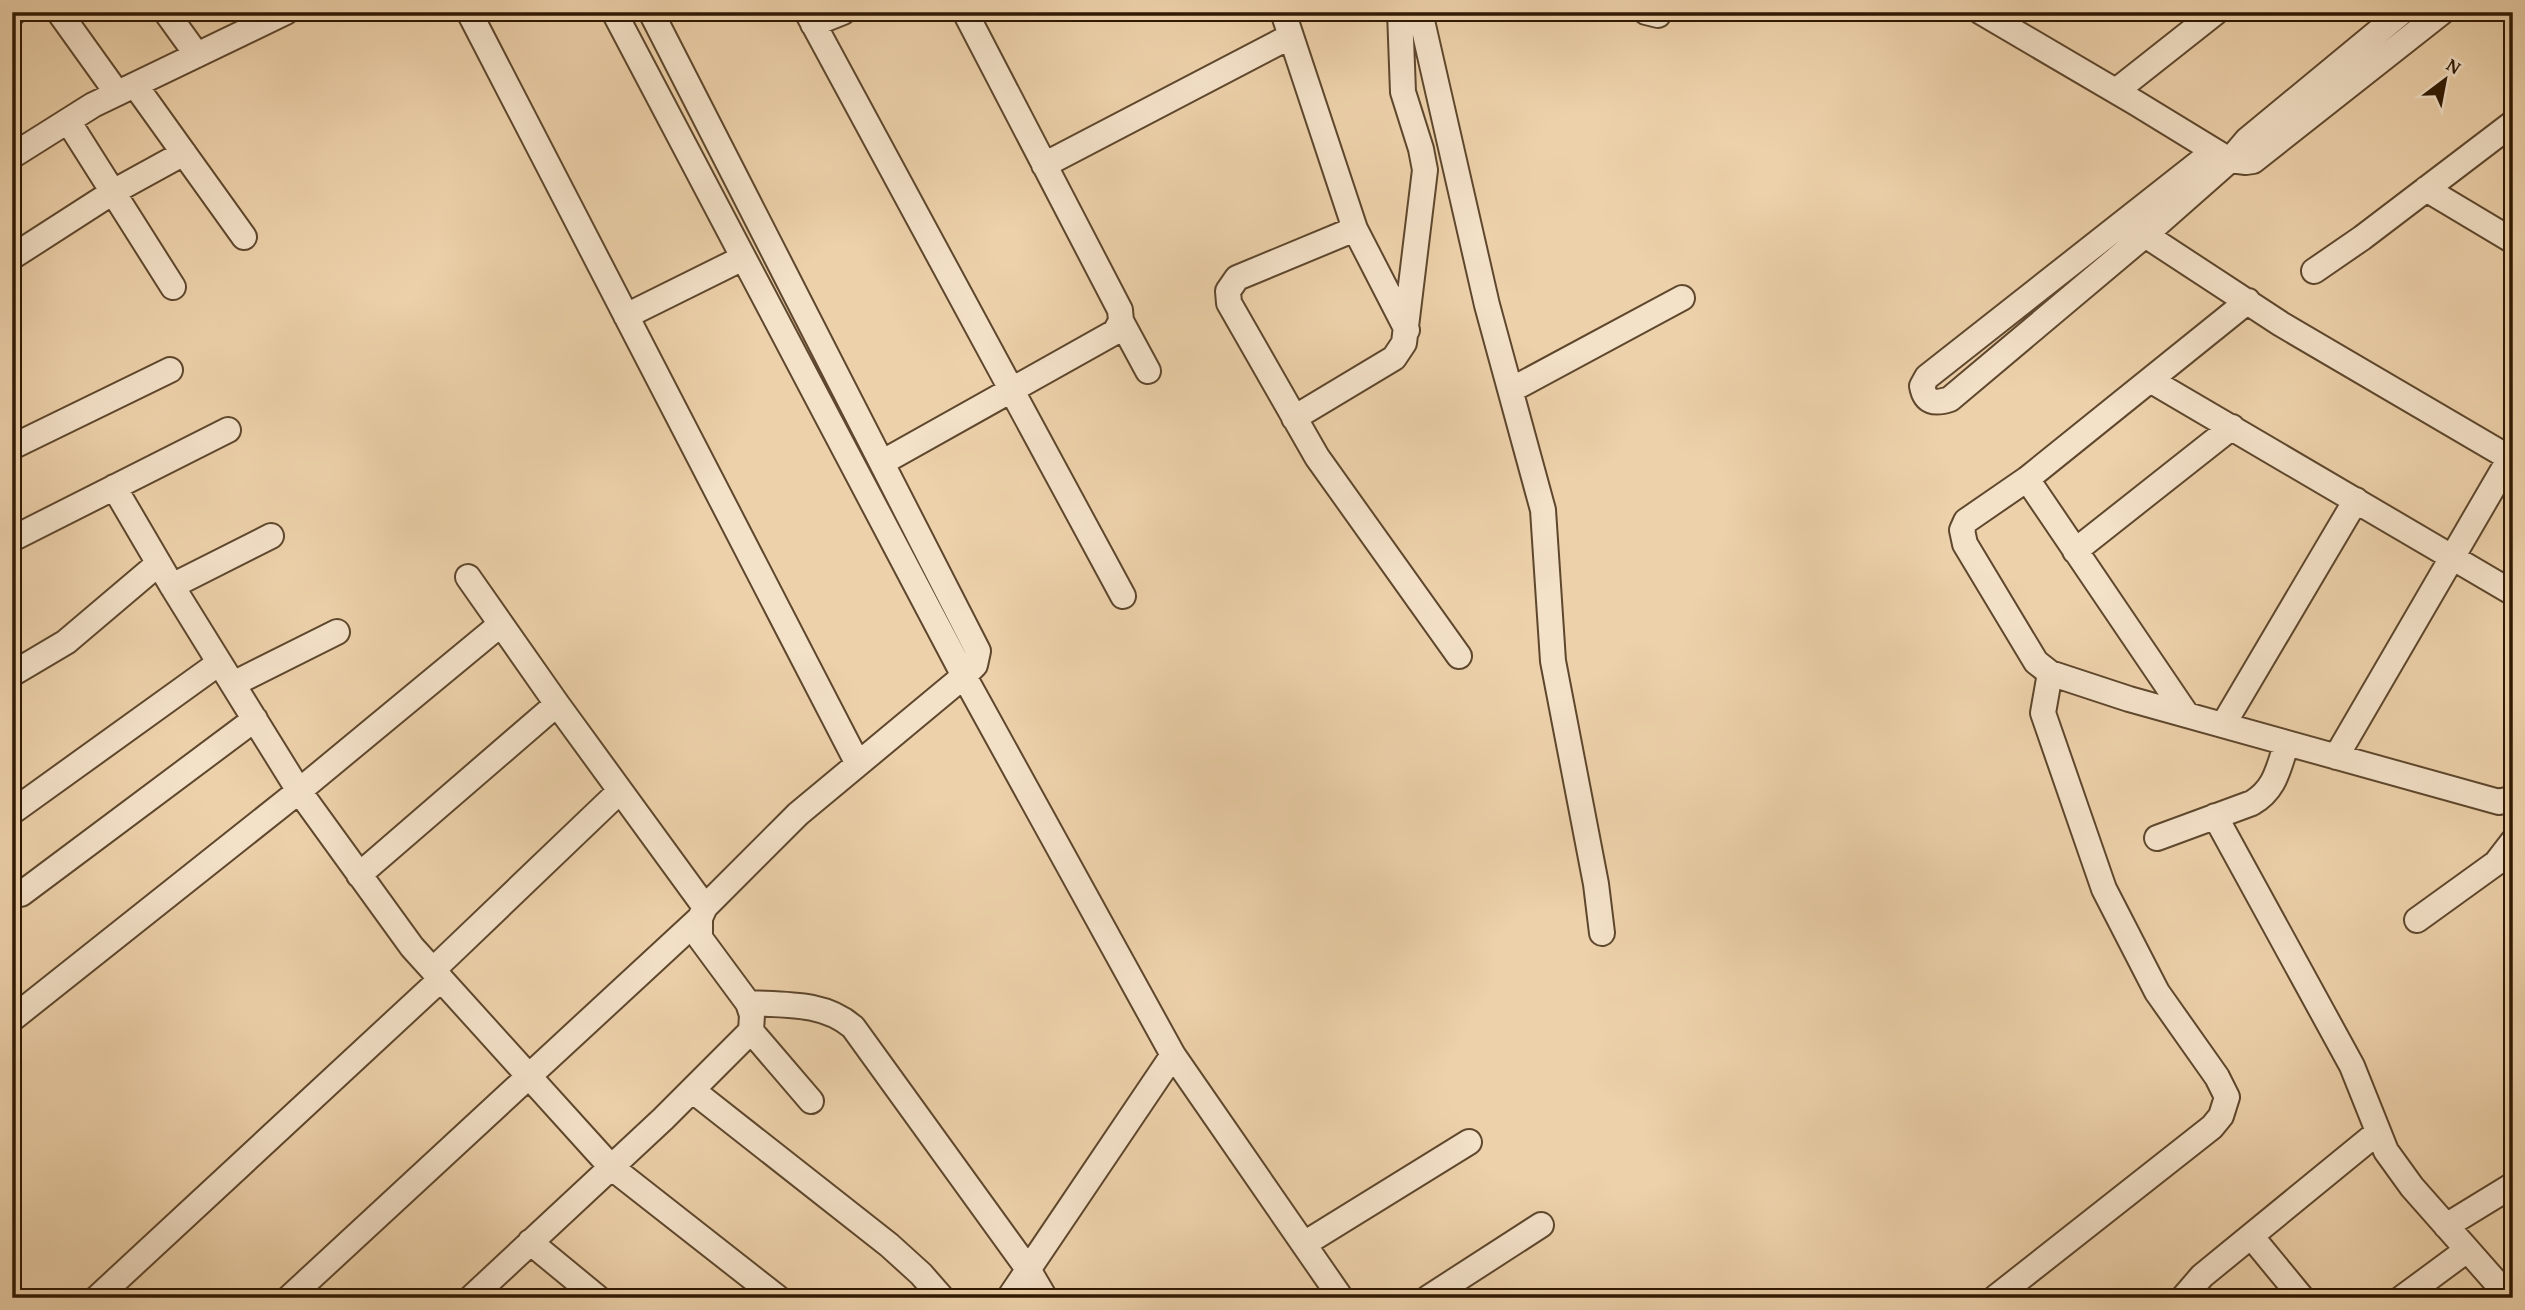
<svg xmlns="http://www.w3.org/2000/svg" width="2525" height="1310" viewBox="0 0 2525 1310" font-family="'Gentium Book Plus',serif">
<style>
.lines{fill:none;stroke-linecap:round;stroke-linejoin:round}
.minor-casing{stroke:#5e472d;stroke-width:28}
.minor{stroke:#f3e1c8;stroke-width:24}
</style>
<rect width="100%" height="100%" fill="#edd1aa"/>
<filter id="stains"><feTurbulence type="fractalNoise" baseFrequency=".00286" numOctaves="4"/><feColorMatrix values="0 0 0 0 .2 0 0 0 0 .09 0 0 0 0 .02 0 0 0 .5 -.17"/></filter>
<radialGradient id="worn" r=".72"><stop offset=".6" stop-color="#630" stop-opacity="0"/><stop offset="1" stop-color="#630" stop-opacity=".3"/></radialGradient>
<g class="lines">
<!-- minor casing -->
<g class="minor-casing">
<path id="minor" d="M59,12L117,93
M166,12L197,55
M469,12L858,764
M614,12L964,676L1173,1055L1341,1298
M807,12L1123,596
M1283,12L1355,229L1407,330
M1420,12L1487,305L1543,510L1553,661L1596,884L1602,933
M1646,12L1658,15
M1981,12L2136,103L2221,155L2230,160L2246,162L2253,161L2442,12
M12,14L14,12
M813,24L843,12
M135,85L244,237
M2116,91L2216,12
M68,121L173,287
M2214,151L1927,377L1922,386C1925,403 1935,404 1950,399L2145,235L2230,160L2247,140L2402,12
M12,156L93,105L286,12
M1044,165L1291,36
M2426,189L2513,241
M2133,227L2281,324L2513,460
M1355,229L1237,278L1228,291L1229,303L1317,457L1459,656
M12,257L113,192L184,153
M2314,271L2362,238L2513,123
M2248,301L2027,479L1966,521L1962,530L1965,544L2036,662L2050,673L2129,699L2499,802L2513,798
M626,316L743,258
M1121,321L1148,371
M2150,380L2513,593
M1511,390L1682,298
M1294,418L1394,358L1404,343L1425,170L1421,149L1403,92L1400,12
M12,447L170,370
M883,462L1115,332L1121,321L1120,310L965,12
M2027,479L2187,715
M114,487L172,586L299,791L412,947L611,1167L778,1298
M12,539L228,430
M2075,551L2232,427
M468,577L557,704L705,907
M172,586L271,536
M12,674L66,642L158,564
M233,684L337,632
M2223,725L2356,500
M2336,757L2510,458
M12,812L219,663
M2215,816L2352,1066L2386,1151L2412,1187L2510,1298
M2157,838L2252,803C2276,789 2278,768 2287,743
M359,875L557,704
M21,894L255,719
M2417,920L2496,863L2513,841
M433,970L620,791
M748,1003C785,1005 824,1002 853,1027L1028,1269L1045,1298
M12,1019L299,791L501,624
M751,1031L811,1101
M692,1090L889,1245L921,1274L942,1298
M2446,1226L2513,1185
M2251,1236L2302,1298
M530,1242L598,1298
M1304,1244L1469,1142
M97,1298L441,979
M289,1298L700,918
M471,1298L663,1119L751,1031L752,1015L748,1003L700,938V918L705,907L798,814L964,676L975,665L978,651L651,12
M1009,1298L1173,1055
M1428,1298L1541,1225
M1995,1298L2212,1127L2221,1116L2227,1097L2217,1077L2157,992L2104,889L2043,713L2050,673
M2183,1298L2202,1276L2378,1132
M2402,1298L2467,1250"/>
</g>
<!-- minor -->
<use href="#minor" class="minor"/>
</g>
<!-- margin -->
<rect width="2525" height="1310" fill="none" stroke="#edd1aa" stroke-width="42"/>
<rect x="14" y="14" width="2497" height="1282" fill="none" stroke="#2f1903" stroke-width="3.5"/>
<rect x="21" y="21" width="2483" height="1268" fill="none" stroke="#2f1903" stroke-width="2"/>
<!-- north arrow -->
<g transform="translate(2445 80) rotate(32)" stroke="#f3e1c8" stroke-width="5" paint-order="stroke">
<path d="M0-5L12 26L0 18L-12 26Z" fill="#2f1903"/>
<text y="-10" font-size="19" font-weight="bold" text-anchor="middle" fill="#2f1903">N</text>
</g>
<rect width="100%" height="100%" filter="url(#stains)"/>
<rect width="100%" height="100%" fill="url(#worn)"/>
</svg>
